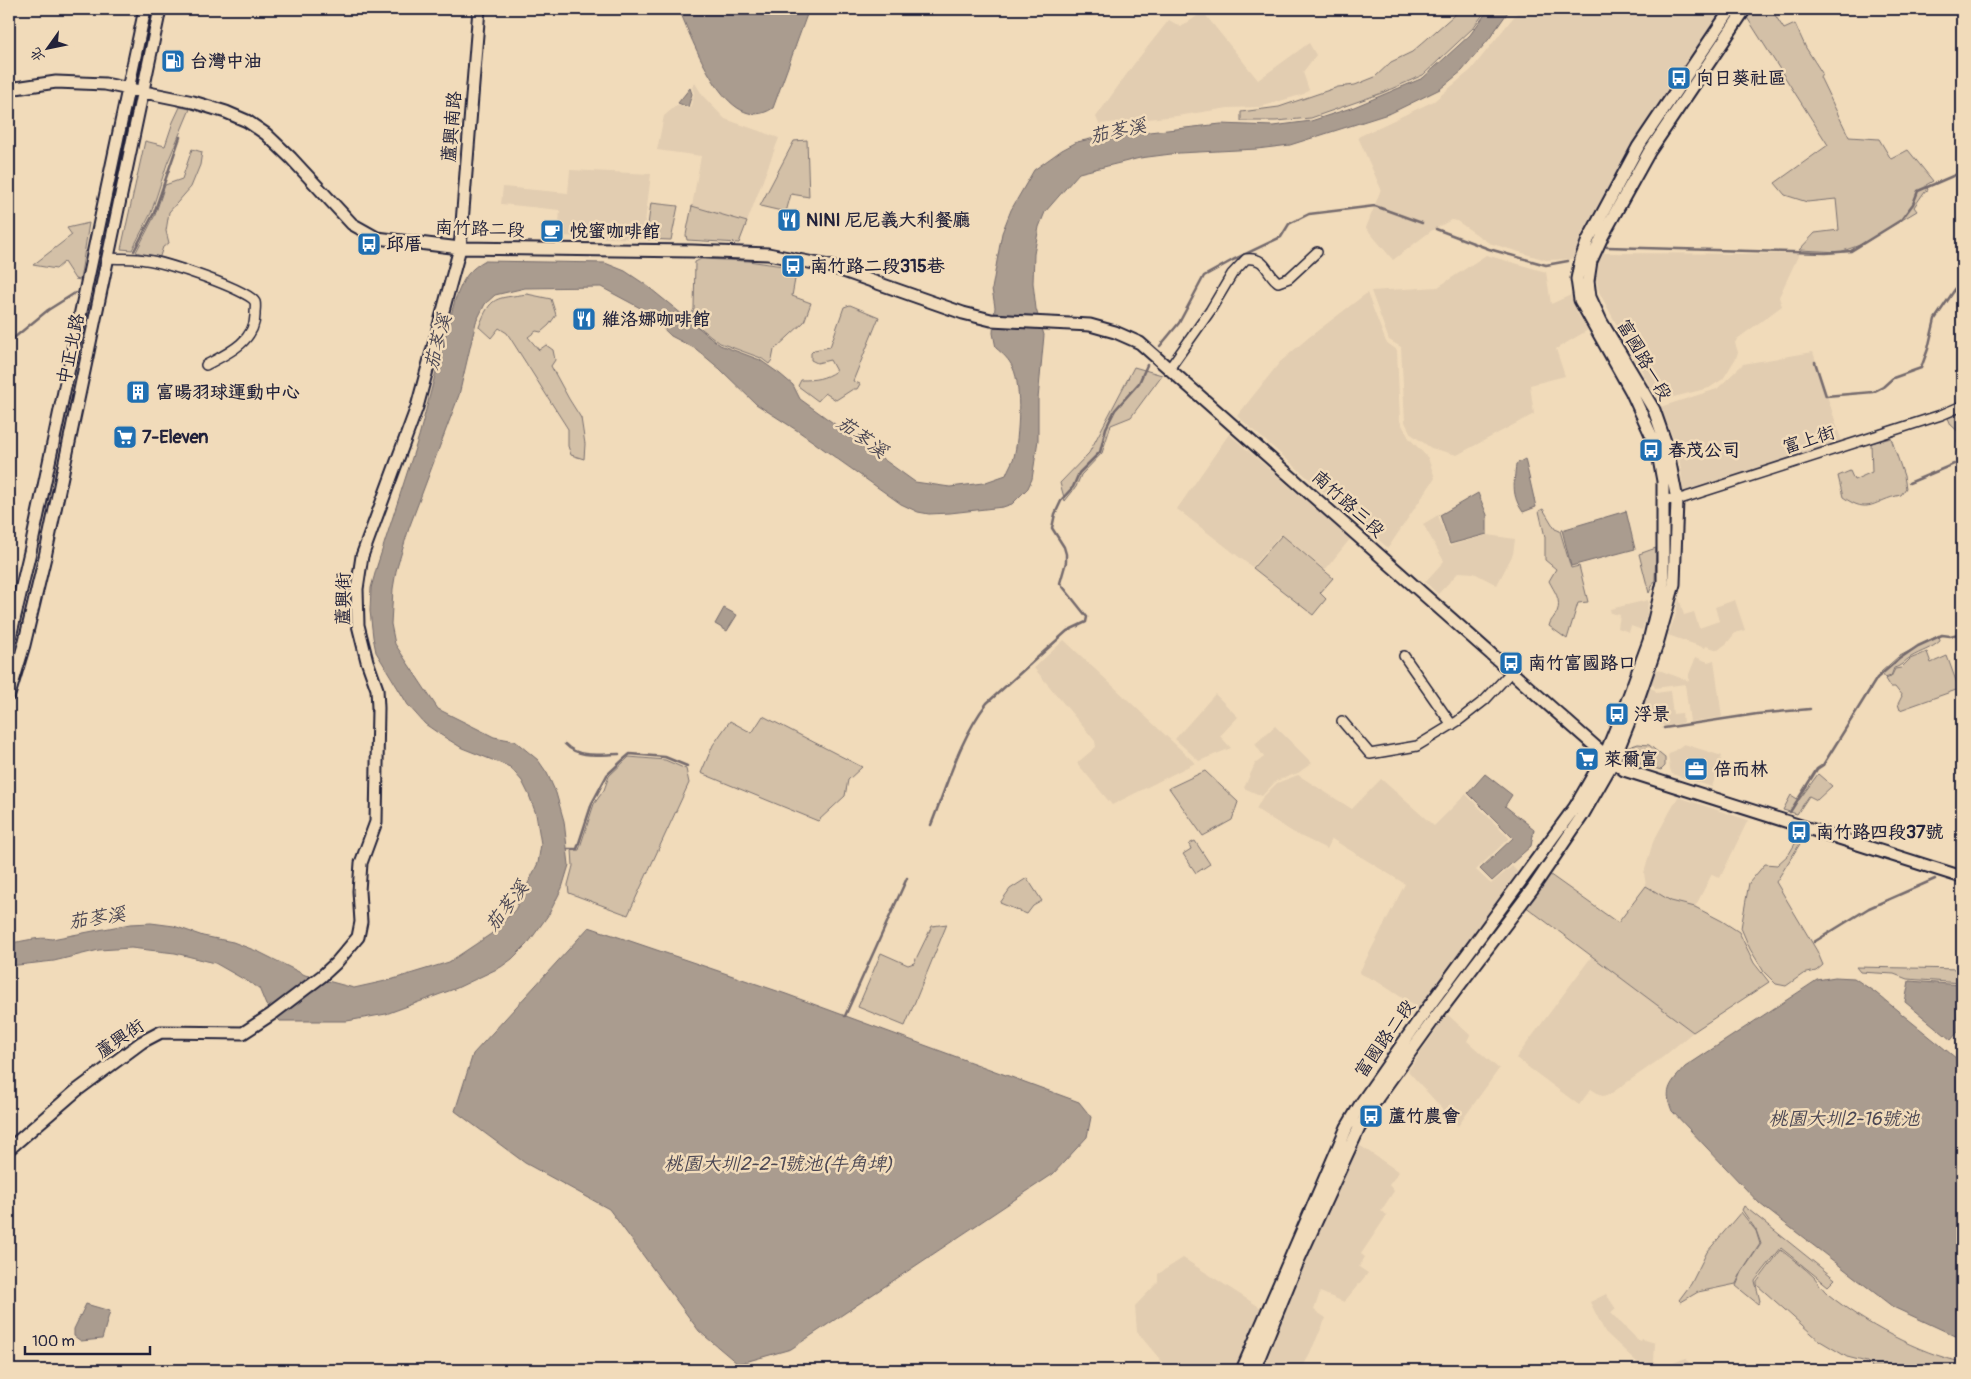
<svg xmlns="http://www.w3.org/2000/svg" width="1971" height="1379" viewBox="0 0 1971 1379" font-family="Pangolin,'LXGW WenKai TC',sans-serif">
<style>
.built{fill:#e2cdb1}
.green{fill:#d3c0a7;stroke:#7a7171}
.water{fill:#aa9c8f;stroke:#746b6d}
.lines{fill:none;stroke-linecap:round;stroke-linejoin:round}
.stream{stroke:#746b6d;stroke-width:2.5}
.minor-casing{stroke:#22223b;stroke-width:12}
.tertiary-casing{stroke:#22223b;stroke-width:15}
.minor{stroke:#f1dbba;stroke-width:9}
.tertiary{stroke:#f1dbba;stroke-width:11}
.labels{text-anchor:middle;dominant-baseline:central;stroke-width:5;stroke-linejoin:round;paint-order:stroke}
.poi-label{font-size:18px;font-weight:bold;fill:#22223b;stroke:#f1dbba;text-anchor:start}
.street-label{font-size:18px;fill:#22223b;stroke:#f1dbba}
.water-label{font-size:19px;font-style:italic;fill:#4b4754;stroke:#f1dbba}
</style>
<rect width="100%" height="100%" fill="#f1dbba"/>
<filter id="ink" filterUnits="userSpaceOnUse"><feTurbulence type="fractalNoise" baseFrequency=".02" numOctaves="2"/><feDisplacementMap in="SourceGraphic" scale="10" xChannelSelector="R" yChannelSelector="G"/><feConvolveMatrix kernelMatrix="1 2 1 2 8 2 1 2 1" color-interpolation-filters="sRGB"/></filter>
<g filter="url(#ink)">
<!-- built -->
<path class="built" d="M1520,9H1724L1634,142L1582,234L1578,255L1571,259L1546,260L1489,243L1457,221L1451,220L1431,231L1393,260L1366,228L1381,189L1358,137L1434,101L1471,70Z
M1203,12L1258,80L1309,43L1316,55L1303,72L1309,90L1304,94L1260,107L1228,108L1177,116L1099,124L1096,117L1134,64L1169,20L1181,27Z
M695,83L703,96L725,119L779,138L747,222L692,206L701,156L657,150L664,116L677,105L690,109L694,93L692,87Z
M570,170L651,174L643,239L558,236L560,210L501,204L503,187L568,193Z
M1600,253L1799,254L1779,297L1782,306L1737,339L1735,343L1738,352L1736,358L1723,379L1709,388L1658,401L1599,292L1595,273Z
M1486,255L1546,272L1551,304L1573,294L1577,313L1588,330L1556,349L1565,376L1530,385L1534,414L1457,455L1431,448L1411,434L1405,422L1401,347L1389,340L1371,291L1438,287Z
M1367,293L1386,342L1397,350L1400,421L1409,438L1428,458L1435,478L1388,548L1237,416L1280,362L1308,338Z
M1813,352L1842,442L1683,494L1681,470L1677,447L1660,407L1717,389L1743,364Z
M1229,434L1350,539L1325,570L1281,534L1252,567L1177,509Z
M1438,515L1449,546L1487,535L1515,539L1513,554L1497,585L1474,573L1459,572L1438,594L1425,582L1444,561L1423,524Z
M1679,598L1684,615L1694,612L1699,628L1719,621L1715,607L1735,600L1745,630L1735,633L1727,643L1718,650L1706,646L1705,648L1668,635L1675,617Z
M1648,600L1647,615L1642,630L1631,626L1629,632L1618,628L1620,615L1611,613L1610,609Z
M1064,640L1195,763L1112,805L1077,763L1096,747L1095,741L1034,668Z
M1696,657L1708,662L1714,660L1722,717L1690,722L1685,684L1655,688L1651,681L1656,669L1689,681V674Z
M1648,687L1655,690L1656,693L1670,691L1673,714L1682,713L1683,723L1665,726L1637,715Z
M1215,694L1238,717L1220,736L1231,748L1199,761L1175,739Z
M1275,726L1312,763L1298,773L1276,781L1262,796L1244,788L1255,764L1264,757L1255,744Z
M1684,744L1722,756L1712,787L1672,774L1670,769L1668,755Z
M1298,775L1352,809L1381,779L1434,826L1466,794L1509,838L1476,870L1491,884L1512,866L1520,875L1421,1010L1378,982L1359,973L1405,884L1332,839L1327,849L1296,834L1256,809L1262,798L1277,783Z
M1678,797L1748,820L1720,878L1712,874L1695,907L1671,901L1646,886L1644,873L1653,842Z
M1592,956L1693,1032L1663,1057L1609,1095L1602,1096L1591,1089L1579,1105L1516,1058Z
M1447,1014L1470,1035L1467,1041L1499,1069L1458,1126L1408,1071Z
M1359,1145L1399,1172L1389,1185L1394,1191L1381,1211L1387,1215L1361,1254L1365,1257L1359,1267L1368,1273L1344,1302L1320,1292L1314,1310L1326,1318L1302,1370H1281L1265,1364L1319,1227Z
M1183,1258L1261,1308L1235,1370H1169L1137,1332L1135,1306L1158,1282V1274Z
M1606,1294L1616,1309L1611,1313L1637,1339L1641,1341L1642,1339L1655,1343L1654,1361L1663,1367L1686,1358L1691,1366L1685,1370H1641L1640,1365L1605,1332L1590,1302Z"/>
<!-- green -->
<path class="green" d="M1461,9H1487L1473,28L1423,75L1382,93L1311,118L1276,121H1241V112L1279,107L1338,87L1355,85L1375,77L1391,62L1412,52Z
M1751,9H1771L1784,29L1795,24L1806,48L1822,73L1820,77L1849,137L1879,139L1891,159L1908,150L1933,181L1926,185L1928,190L1925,191L1914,207L1917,211L1860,245L1840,252L1799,250L1815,233L1839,230L1836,199L1807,202L1785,195L1775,183L1828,145L1746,16Z
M180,107L190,109L167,164L151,213L132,250L121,249L145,141L165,146L173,122Z
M807,140L809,197L791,194L786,212L760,206L794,141Z
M192,149L202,152L200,165L191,187L169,212L166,231L169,243L163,247L159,259L136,252L155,215L165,185L182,179Z
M651,203L678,206L671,240L646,239Z
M692,206L747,222L739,243L687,240L686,235Z
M89,223L80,280L75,279L64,262L56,269L33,265L72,235L67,228Z
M701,259L748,261L797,268L792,296L811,303L804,322L774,350L772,360L769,364L761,358L720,343L689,319L694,309L695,262Z
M527,294L551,299L556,315L549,325L541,332L536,331L528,337L539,350L546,345L553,350L555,360L551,366L569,399L581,418L585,444L584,459L571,455L568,446V429L507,333L499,328L491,338L479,327C491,295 495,299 527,294Z
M850,305L879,317L853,381L860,384L857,389H853L836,400L825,393L818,401L798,386L801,380C815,380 824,379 836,371L830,360L817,363L811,360V353L814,350L830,347L844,307Z
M1134,367L1162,375L1131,417L1111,425L1102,453L1081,475L1076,487L1065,501L1060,483L1089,453Z
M1962,412V451L1957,441L1961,434L1951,425L1948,418Z
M1891,438L1904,476L1906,488L1901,495C1873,500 1870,516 1843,497L1838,476L1850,471L1854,480L1872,472L1871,443Z
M1543,509L1555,529L1560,531L1571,568L1579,566L1588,602L1578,603L1567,639L1549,626C1550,620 1555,617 1557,612C1562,600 1554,591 1549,581L1556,569L1545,560V537L1539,511Z
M1282,535L1333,578L1320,593L1326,599L1313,615L1253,568Z
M1656,548L1655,580L1649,593L1639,554Z
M1939,635L1940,641C1931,649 1921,651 1911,657C1904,661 1902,666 1894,668L1891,676L1885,678L1881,672L1898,657Z
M1927,652L1931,663L1947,656L1959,689L1900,710L1898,704L1902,696L1895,687H1890L1885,679L1891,677L1895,669L1901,668L1910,659Z
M763,716L862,767L848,780L845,796L818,821L701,773L713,745L730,721L752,733Z
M1638,744L1649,745L1665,758V766L1661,770L1631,761L1626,756V748Z
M629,757L665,760L686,769L689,783L628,915L569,893L568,885L573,866L572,850H579L594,804L604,790L609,776Z
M1205,771L1238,802L1232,820L1203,836L1169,788Z
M1818,774L1832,786L1817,800L1809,796L1797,814L1783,810L1791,795L1799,800Z
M1799,837L1803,839L1776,882L1817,951L1823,965L1816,971L1803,974L1786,986L1776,984L1764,972L1750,949L1741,928L1749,883L1765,864L1777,865L1789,854Z
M1195,841L1210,864L1196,873L1183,854L1191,849L1189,844Z
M1549,874L1618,923L1646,886L1671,901L1695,907L1722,921L1739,932L1754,963L1769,982L1693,1032L1525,906Z
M1027,878L1042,901L1033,906L1027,914L1000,903L1010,889Z
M947,924L905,1026L858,1007L881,953L908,965L914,963L932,926Z
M1856,967L1962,969V983L1907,979L1894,974L1860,972Z
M1744,1206L1835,1279L1828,1286L1781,1248L1755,1281L1760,1301L1758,1304L1736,1286L1742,1272L1761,1244L1756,1230L1742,1210Z
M1741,1212L1756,1231L1760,1244L1741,1273L1736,1284L1698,1292L1681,1302L1679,1300L1691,1284L1707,1252Z
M1781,1250C1792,1259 1804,1267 1814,1277C1819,1283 1823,1290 1829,1295C1862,1322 1920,1354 1962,1362V1370H1870L1872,1367L1867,1362L1847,1357L1820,1341L1757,1285V1282Z"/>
<!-- water -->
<path class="water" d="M679,9H809L773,108C727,139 692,39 679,9Z
M1489,9H1510L1489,39L1462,71L1440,89L1391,113L1290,145L1257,149L1179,153L1140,158L1079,173L1045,212L1039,227L1034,254L1033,283L1036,309L1044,335L1038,399V440L1032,479L1028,488L1012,504L1003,507L950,513L929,514L918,512L901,504L798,431L756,404L720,369L696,349L671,336L644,310L601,287L525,288L495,295L485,304L476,322L459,395L409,528L396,571L393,589L391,624L395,644L438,709L494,737L515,741L538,760L547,773L556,793L564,821L569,865L562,888L549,914L529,942L512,959L501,967L457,988L386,1014L347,1021H280L266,1005L259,988L215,963L175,953L131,948L99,950L54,961L9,966V943C23,942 38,936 52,939L130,924L151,923L174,926L203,936L233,942L259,952L305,975L354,988L390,980L449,962L491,934L515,910L538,863L541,844L536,814L529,795L522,781L510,767L462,748L441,735L425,724L408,705L376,652L373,637L370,611L371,588L377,566L419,436L455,300C463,280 466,272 484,261L605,263L625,271L646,285L720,345L760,360L780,374L793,385L800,399L915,482L950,487L983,483L1006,475C1008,469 1012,463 1014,457C1019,437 1022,387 1013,368C1009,359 1003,354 996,348L993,333L995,307L992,289L1002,233L1011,210L1034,170L1062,150L1077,142L1095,138L1221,124L1273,126L1311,121L1354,107L1423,78L1470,35Z
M690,88L692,94L688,107L678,103Z
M1525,459L1536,507L1523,512C1511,495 1514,484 1516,464Z
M1478,493L1487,515V534L1450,544L1440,515Z
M1626,511L1635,549L1571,566L1562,530Z
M724,608L737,615L727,631L715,624Z
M1485,774L1512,795L1505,806L1534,829L1531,846L1492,881L1480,869L1513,838L1468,793Z
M589,927L786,994L1079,1102L1091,1117L1087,1137L1053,1174L791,1349L738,1364L699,1331L609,1209L525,1163L455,1111L473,1054Z
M1835,977L1854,978L1876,993L1962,1063V1339L1893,1307L1760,1204L1672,1111C1663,1089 1671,1083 1685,1067L1817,980Z
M1909,981L1962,985V1027L1951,1040L1905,1002Z
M86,1304L110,1311L102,1339L81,1341L74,1336V1329Z"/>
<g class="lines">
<!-- stream -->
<path class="stream" d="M1436,229L1489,249L1546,265L1568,261
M1607,247L1826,253L1851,251L1901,220L1913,204L1918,191L1962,172
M134,251L154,213L180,137
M9,342L48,310L75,293
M1160,346L1179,323L1204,276L1233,260L1281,237L1289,224L1309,214L1375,206L1422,223
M1815,362L1826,396L1873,392L1883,387L1893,378L1921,368L1928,349L1935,319L1962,279
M1909,483L1954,464
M1664,728L1757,714L1810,709
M565,744C579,759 601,754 619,754
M1790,812L1817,769L1823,765L1877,678L1899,659L1918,646L1942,635L1950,636L1962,633
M931,825C947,785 960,738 987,703L1067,631L1086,622L1087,617L1060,583L1066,562V554L1064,547L1052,528L1055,514L1062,499L1073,487L1079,473L1100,452L1106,428L1115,410L1139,383L1147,365
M568,849H577L592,803L607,775L624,759L630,754L665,757L687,766
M1814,942L1869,908L1935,879
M845,1016L907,878"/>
<!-- minor casing -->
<g class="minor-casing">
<path id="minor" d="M108,258C121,259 134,258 146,260C162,261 250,290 255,302C256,305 255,310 255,314C256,341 227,354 206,365
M1169,369L1210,311L1232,274L1246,259C1267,257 1265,272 1278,282L1289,278L1317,252
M1664,499L1677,500L1941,415L1962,406
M1404,656L1452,725
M1342,721L1370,754L1417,746L1458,721L1485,700L1511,672"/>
</g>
<!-- tertiary casing -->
<g class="tertiary-casing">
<path id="tertiary" d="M9,89L56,82L105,84L193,102L226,112L247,121L266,134L291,158L352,224L377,238L460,248L692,251L768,254L829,266L963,313L991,320L1090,325L1115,332L1140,343L1605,755L1624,770L1962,877
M9,641L30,552L145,9
M9,695L24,645L45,557L160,9
M9,1149L76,1091L142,1042L161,1032L243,1033L272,1014L322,976L336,963L358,937L361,922L359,891L361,863L376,822L378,708L377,689L367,661L358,625L357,589L362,556L417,407L460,248L479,9
M1242,1370L1347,1127L1360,1105L1424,1013L1575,807L1605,755L1627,701L1649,641L1663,582V481L1657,448L1631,391L1580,300L1577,279L1581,259L1588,240L1638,147L1731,9
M1254,1370L1299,1259L1359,1128L1378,1097L1434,1019L1533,888L1582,816L1613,762L1637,702L1657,644L1674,584L1677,500L1667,447L1654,410L1601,321L1590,297L1588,281L1591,261L1603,235L1649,152L1745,9"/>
</g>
<!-- minor -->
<use href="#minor" class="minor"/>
<!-- tertiary -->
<use href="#tertiary" class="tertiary"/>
</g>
</g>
<!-- icons -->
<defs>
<g id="fuel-square" transform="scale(1.25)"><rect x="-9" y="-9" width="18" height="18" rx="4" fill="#1f6fb2" stroke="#f1dbba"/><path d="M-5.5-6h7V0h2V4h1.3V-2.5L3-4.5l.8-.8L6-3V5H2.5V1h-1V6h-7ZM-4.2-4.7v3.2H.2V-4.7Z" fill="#fff"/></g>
<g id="bus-square" transform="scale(1.25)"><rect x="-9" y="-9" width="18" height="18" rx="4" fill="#1f6fb2" stroke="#f1dbba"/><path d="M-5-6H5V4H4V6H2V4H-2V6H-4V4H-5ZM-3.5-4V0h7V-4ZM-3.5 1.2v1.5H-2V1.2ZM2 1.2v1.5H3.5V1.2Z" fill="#fff"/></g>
<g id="restaurant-square" transform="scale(1.25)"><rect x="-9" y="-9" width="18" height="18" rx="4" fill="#1f6fb2" stroke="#f1dbba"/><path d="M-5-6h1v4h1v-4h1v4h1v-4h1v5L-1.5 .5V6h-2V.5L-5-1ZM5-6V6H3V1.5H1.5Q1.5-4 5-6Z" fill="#fff"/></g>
<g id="cafe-square" transform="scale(1.25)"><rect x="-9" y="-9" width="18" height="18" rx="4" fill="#1f6fb2" stroke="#f1dbba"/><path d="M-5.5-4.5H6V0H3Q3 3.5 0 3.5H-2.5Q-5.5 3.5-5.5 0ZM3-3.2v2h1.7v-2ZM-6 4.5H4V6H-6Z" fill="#fff"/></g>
<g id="building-square" transform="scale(1.25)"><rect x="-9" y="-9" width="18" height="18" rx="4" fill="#1f6fb2" stroke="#f1dbba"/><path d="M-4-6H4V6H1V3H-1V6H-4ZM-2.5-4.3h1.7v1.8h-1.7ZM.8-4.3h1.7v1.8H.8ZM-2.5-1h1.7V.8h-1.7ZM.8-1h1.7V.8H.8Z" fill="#fff"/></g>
<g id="supermarket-square" transform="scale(1.25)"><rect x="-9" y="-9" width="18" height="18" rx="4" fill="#1f6fb2" stroke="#f1dbba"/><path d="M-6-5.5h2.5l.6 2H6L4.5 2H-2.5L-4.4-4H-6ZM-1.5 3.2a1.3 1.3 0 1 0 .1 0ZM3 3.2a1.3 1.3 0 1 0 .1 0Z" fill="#fff"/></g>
<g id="office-square" transform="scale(1.25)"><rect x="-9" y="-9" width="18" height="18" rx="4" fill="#1f6fb2" stroke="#f1dbba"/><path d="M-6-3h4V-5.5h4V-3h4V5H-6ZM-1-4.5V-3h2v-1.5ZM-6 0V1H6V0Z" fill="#fff"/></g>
</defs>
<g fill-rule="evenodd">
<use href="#fuel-square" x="173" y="61"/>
<use href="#bus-square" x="1679" y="78"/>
<use href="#restaurant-square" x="789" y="220"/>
<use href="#cafe-square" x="552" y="231"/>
<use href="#bus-square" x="369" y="244"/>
<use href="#bus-square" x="793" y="266"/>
<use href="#restaurant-square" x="584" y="319"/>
<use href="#building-square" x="138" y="392"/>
<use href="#supermarket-square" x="125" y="437"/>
<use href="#bus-square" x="1651" y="450"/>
<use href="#bus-square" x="1511" y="663"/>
<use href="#bus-square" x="1617" y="714"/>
<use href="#supermarket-square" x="1587" y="759"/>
<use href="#office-square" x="1696" y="769"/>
<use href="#bus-square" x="1799" y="832"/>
<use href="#bus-square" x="1371" y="1116"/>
</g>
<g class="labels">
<!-- poi labels -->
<g class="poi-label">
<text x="190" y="61">台灣中油</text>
<text x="1696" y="78">向日葵社區</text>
<text x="806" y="220">NINI 尼尼義大利餐廳</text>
<text x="570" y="231">悅蜜咖啡館</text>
<text x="386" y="244">邱厝</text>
<text x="810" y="266">南竹路二段315巷</text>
<text x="602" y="319">維洛娜咖啡館</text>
<text x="156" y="392">富暘羽球運動中心</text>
<text x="142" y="437">7-Eleven</text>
<text x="1668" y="450">春茂公司</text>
<text x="1528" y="663">南竹富國路口</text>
<text x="1634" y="714">浮景</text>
<text x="1604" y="759">萊爾富</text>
<text x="1714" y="769">倍而林</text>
<text x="1816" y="832">南竹路四段37號</text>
<text x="1388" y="1116">蘆竹農會</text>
</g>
<!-- street labels -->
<g class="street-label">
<text transform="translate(452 127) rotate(-85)">蘆興南路</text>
<text transform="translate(480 229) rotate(2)">南竹路二段</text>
<text transform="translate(71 349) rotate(-78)">中正北路</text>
<text transform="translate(1644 360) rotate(60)">富國路一段</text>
<text transform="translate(1809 440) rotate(-18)">富上街</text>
<text transform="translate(1348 504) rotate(42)">南竹路三段</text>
<text transform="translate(343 599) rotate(-90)">蘆興街</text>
<text transform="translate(120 1039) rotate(-34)">蘆興街</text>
<text transform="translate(1385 1039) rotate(-55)">富國路二段</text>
</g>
<!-- water labels -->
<g class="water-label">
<text transform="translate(1118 131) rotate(-12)">茄苳溪</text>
<text transform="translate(438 342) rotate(-75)">茄苳溪</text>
<text transform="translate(862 437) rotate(36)">茄苳溪</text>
<text transform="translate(507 906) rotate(-52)">茄苳溪</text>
<text transform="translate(97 918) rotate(-8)">茄苳溪</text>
<text x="1844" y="1119">桃園大圳2-16號池</text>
<text x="778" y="1164">桃園大圳2-2-1號池(牛角埤)</text>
</g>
</g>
<!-- margin -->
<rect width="1971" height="1379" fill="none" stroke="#f1dbba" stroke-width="30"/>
<rect x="15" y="15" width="1941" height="1349" fill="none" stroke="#22223b" stroke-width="2" filter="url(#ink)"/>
<!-- north arrow -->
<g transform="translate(48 48) rotate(237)" stroke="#f1dbba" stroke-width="4" paint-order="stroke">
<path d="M0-4L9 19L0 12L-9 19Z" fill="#22223b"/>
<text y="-8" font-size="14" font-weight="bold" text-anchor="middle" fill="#22223b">北</text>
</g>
<!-- scale -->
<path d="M25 1346v8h125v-8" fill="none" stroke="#22223b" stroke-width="2.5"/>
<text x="32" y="1346" font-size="15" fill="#22223b" stroke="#f1dbba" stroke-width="4" paint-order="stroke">100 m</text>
</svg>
